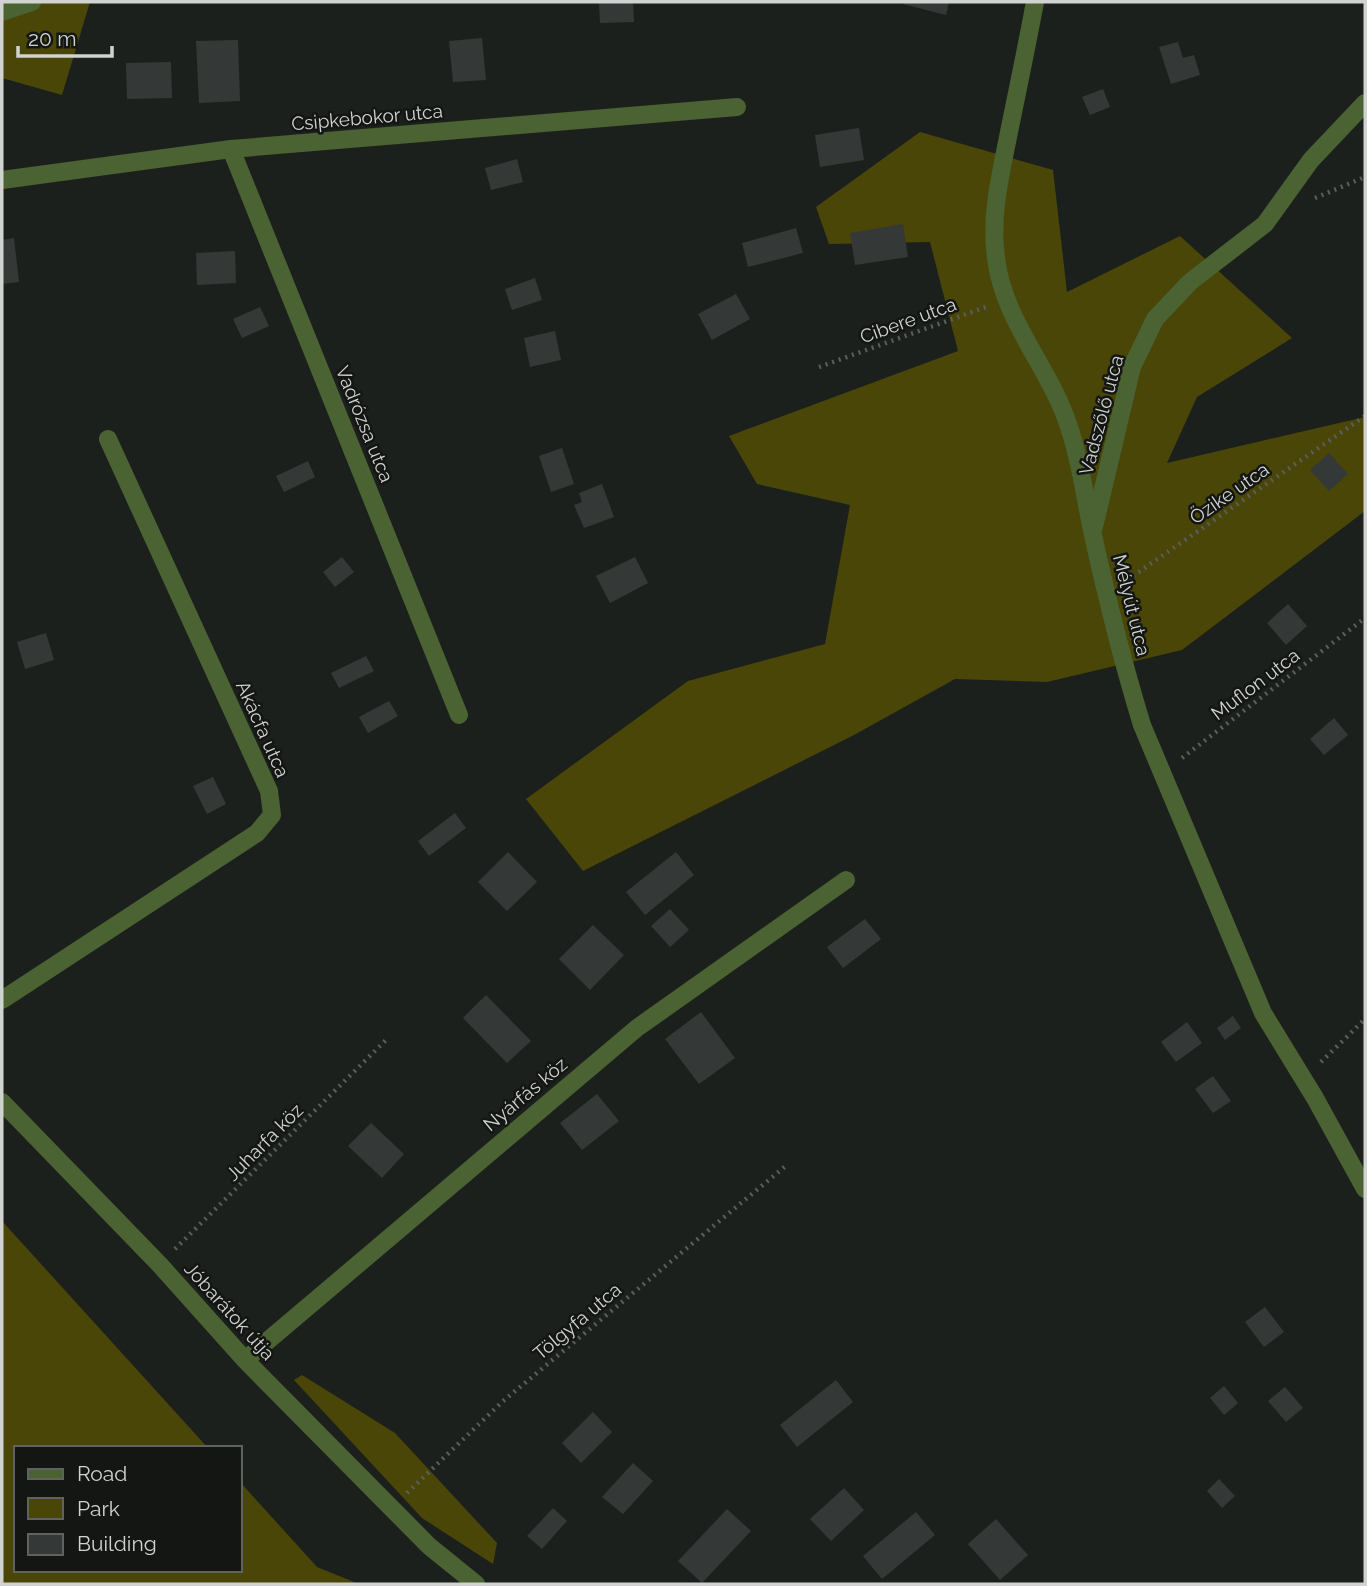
<svg xmlns="http://www.w3.org/2000/svg" width="1367" height="1586" viewBox="0 0 1367 1586" font-family="Raleway,sans-serif">
<style>
.green{fill:#494608}
.building{fill:#343938}
.lines{fill:none;stroke-linecap:round;stroke-linejoin:round}
.path{stroke:#5b5e5c;stroke-width:4.5;stroke-dasharray:2 5;stroke-linecap:butt}
.minor{stroke:#4b6232;stroke-width:18}
.labels{text-anchor:middle;dominant-baseline:central;stroke-width:5;stroke-linejoin:round;paint-order:stroke}
.street-label{font-size:19px;fill:#d1d3d1;stroke:#131613}
</style>
<rect width="100%" height="100%" fill="#1c201d"/>
<!-- green -->
<path class="green" d="M2,2H90L62,95L2,78Z
M920,132L1053,170L1067,292L1180,236L1292,338L1197,397L1167,463L1365,417V511L1182,650L1047,682L955,679L854,735L583,871L526,799L688,681L825,644L850,505L757,484L729,436L958,351L930,242L829,244L816,207Z
M2,1221L208,1448H16V1570H240V1482L317,1567L359,1584H2Z
M302,1375L395,1433L497,1543L493,1564L422,1518L294,1380Z"/>
<!-- building -->
<path class="building" d="M599,2H633L634,22L600,23Z
M904,2H949L946,15L903,4Z
M482,38L486,80L453,82L449,41Z
M238,40L240,101L199,103L196,41Z
M1178,42L1183,58L1194,55L1200,75L1171,84L1159,47Z
M171,62L172,98L127,99L126,63Z
M1103,89L1110,107L1090,115L1082,97Z
M859,128L864,160L820,167L815,135Z
M517,159L523,182L491,190L485,168Z
M903,224L908,257L855,265L850,233Z
M796,228L803,253L748,267L742,243Z
M14,238L19,282L2,284V240Z
M235,251L236,283L197,285L196,253Z
M535,278L542,300L512,310L505,289Z
M736,294L750,319L712,340L698,314Z
M260,307L269,326L242,338L233,319Z
M555,331L561,360L530,367L524,338Z
M562,448L574,484L551,492L539,456Z
M1329,453L1348,474L1329,491L1310,470Z
M308,461L315,477L284,492L276,476Z
M602,484L614,517L584,528L574,505L582,502L579,493Z
M342,557L354,572L335,587L323,572Z
M635,557L648,583L610,603L596,576Z
M1288,604L1307,626L1286,645L1267,623Z
M46,633L54,660L25,669L17,642Z
M366,656L374,671L339,688L331,673Z
M389,701L398,716L368,733L359,717Z
M1334,718L1348,735L1324,755L1310,739Z
M213,777L226,804L207,814L193,786Z
M455,813L466,828L429,856L418,841Z
M508,852L537,882L507,911L478,882Z
M676,852L694,875L645,915L626,892Z
M670,909L689,930L670,947L651,926Z
M865,919L881,939L843,968L827,947Z
M593,925L624,955L590,990L559,959Z
M486,995L531,1041L507,1063L463,1018Z
M701,1012L735,1058L699,1084L665,1039Z
M1233,1016L1241,1028L1225,1040L1217,1028Z
M1187,1022L1202,1043L1176,1062L1161,1042Z
M1213,1076L1231,1101L1213,1113L1195,1089Z
M597,1094L619,1121L582,1150L560,1123Z
M371,1123L404,1154L382,1178L348,1146Z
M1265,1307L1284,1332L1264,1347L1245,1322Z
M836,1380L853,1402L797,1447L780,1425Z
M1224,1386L1238,1403L1224,1415L1210,1398Z
M1285,1387L1303,1408L1286,1422L1268,1401Z
M593,1412L612,1432L581,1463L562,1443Z
M633,1463L653,1481L623,1514L602,1497Z
M1219,1479L1235,1496L1222,1508L1207,1491Z
M844,1488L864,1510L831,1541L810,1519Z
M553,1508L567,1521L542,1549L527,1536Z
M727,1509L751,1531L702,1583L678,1561Z
M916,1512L935,1535L882,1579L863,1556Z
M996,1519L1028,1555L1000,1580L968,1544Z"/>
<g class="lines">
<!-- path -->
<path class="path" d="M1315,198L1365,177
M819,367L986,307
M1127,580L1365,416
M1182,758L1365,618
M1321,1062L1365,1019
M175,1249L387,1039
M407,1493L502,1402L788,1164"/>
<!-- minor -->
<path class="minor" d="M1035,2C1027,45 1018,88 1009,132C1001,173 990,215 996,258C1004,323 1050,367 1069,427C1081,462 1085,499 1093,535C1107,599 1123,663 1142,725L1263,1013L1315,1098L1365,1189
M2,12L32,2
M231,149L459,715
M2,180L231,149L737,107
M1094,527L1132,367L1155,319L1190,282L1265,224L1311,160L1365,103
M2,1000L257,833L272,815L269,791L108,439
M2,1102L160,1265L245,1360L429,1546L476,1584
M245,1360L637,1028L846,880"/>
</g>
<g class="labels">
<!-- street labels -->
<g class="street-label">
<text transform="translate(367 117) rotate(-5)">Csipkebokor utca</text>
<text transform="translate(908 320) rotate(-20)">Cibere utca</text>
<text transform="translate(1101 415) rotate(-75)">Vadszőlő utca</text>
<text transform="translate(365 424) rotate(68)">Vadrózsa utca</text>
<text transform="translate(1229 493) rotate(-35)">Őzike utca</text>
<text transform="translate(1132 605) rotate(76)">Mélyút utca</text>
<text transform="translate(1255 684) rotate(-37)">Muflon utca</text>
<text transform="translate(263 729) rotate(66)">Akácfa utca</text>
<text transform="translate(525 1094) rotate(-40)">Nyárfás köz</text>
<text transform="translate(264 1142) rotate(-45)">Juharfa köz</text>
<text transform="translate(230 1311) rotate(48)">Jóbarátok útja</text>
<text transform="translate(577 1321) rotate(-40)">Tölgyfa utca</text>
</g>
</g>
<!-- border -->
<rect width="1367" height="1586" fill="none" stroke="#d1d3d1" stroke-width="7"/>
<!-- legend -->
<rect x="14" y="1446" width="228" height="126" fill="#131613" stroke="#5f625f" stroke-width="2"/>
<rect x="28" y="1469" width="35" height="10" fill="#4b6232" stroke="#5f625f" stroke-width="2"/>
<text x="77" y="1481" font-size="21" fill="#d1d3d1">Road</text>
<rect x="28" y="1498" width="35" height="21" fill="#494608" stroke="#5f625f" stroke-width="2"/>
<text x="77" y="1516" font-size="21" fill="#d1d3d1">Park</text>
<rect x="28" y="1534" width="35" height="21" fill="#343938" stroke="#5f625f" stroke-width="2"/>
<text x="77" y="1551" font-size="21" fill="#d1d3d1">Building</text>
<!-- scale -->
<path d="M18 46v10h94v-10" fill="none" stroke="#d1d3d1" stroke-width="3.5"/>
<text x="28" y="46" font-size="21" fill="#d1d3d1" stroke="#131613" stroke-width="5" paint-order="stroke">20 m</text>
</svg>
